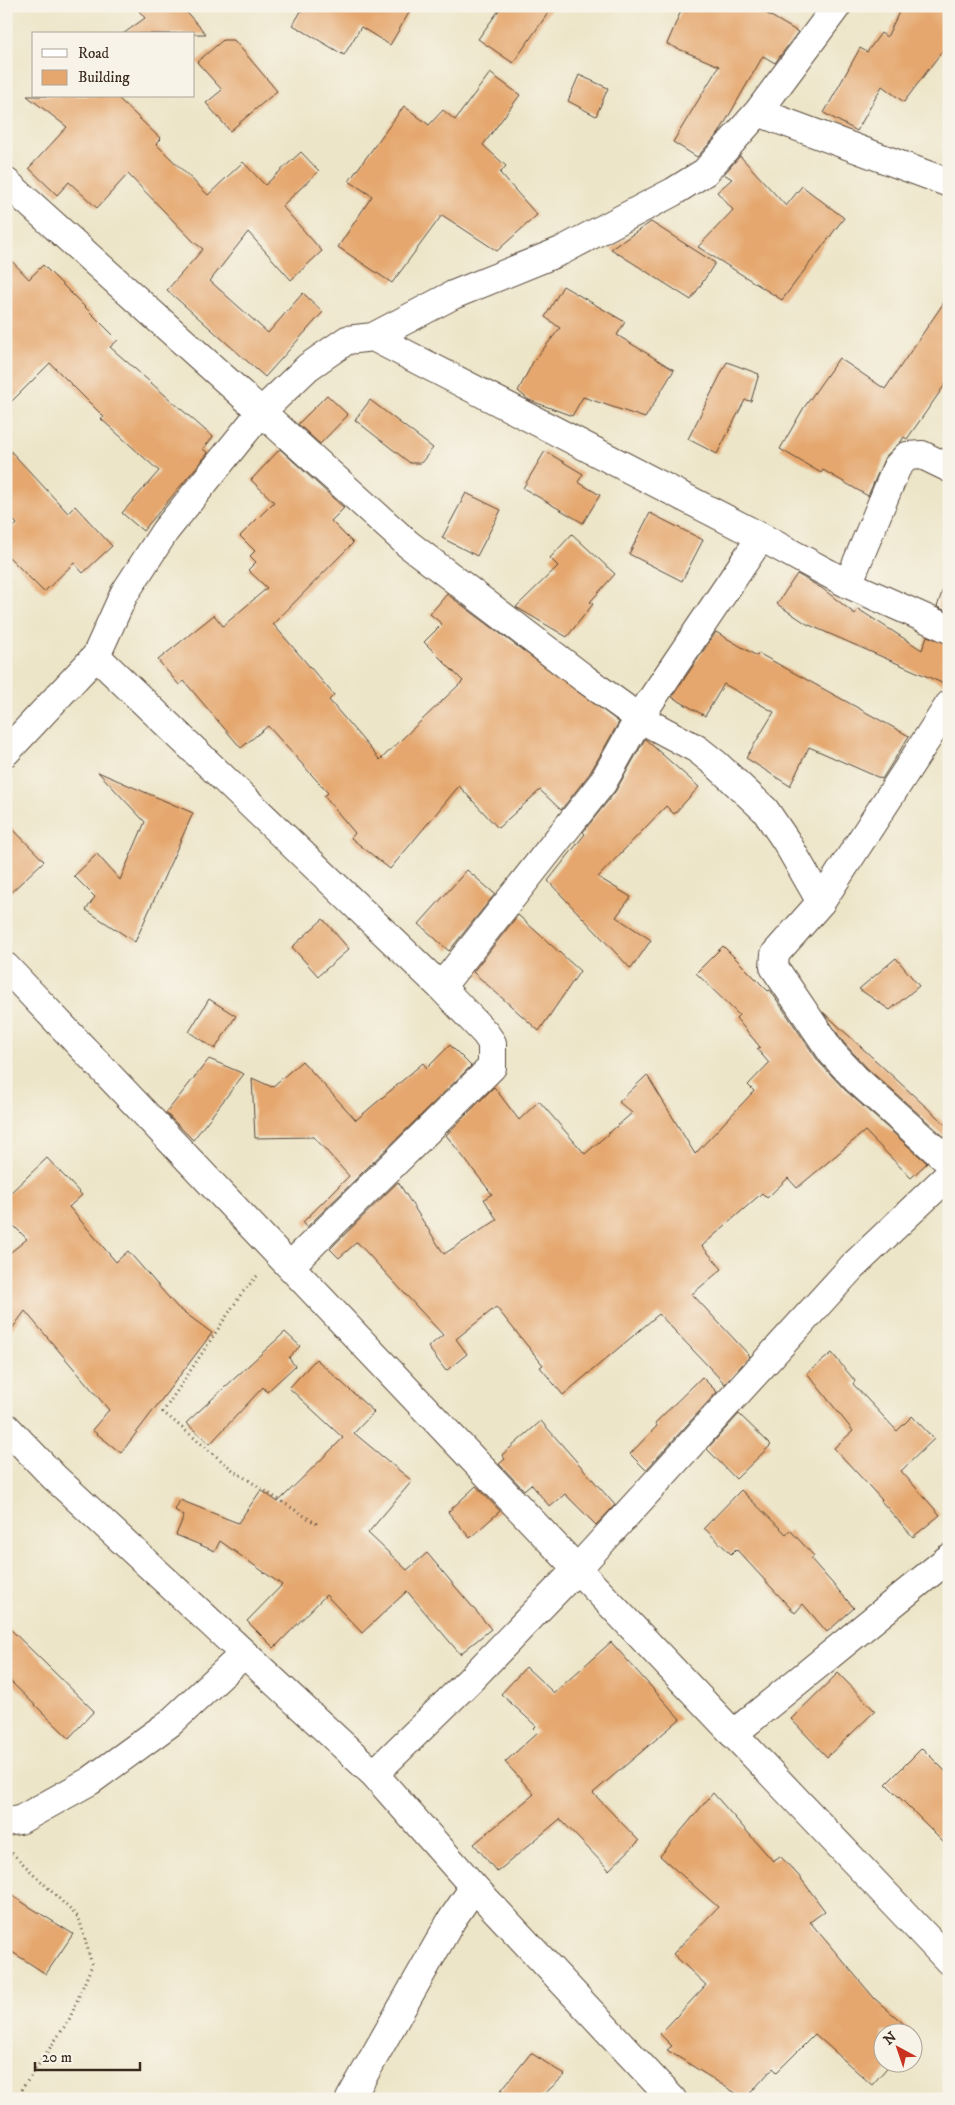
<svg xmlns="http://www.w3.org/2000/svg" width="955" height="2105" viewBox="0 0 955 2105" font-family="'IM FELL DW Pica',serif">
<style>
.building{fill:#e5a76e}
.lines{fill:none;stroke-linecap:round;stroke-linejoin:round}
.street-casing{stroke:#564638;stroke-width:30}
.path{stroke:#564638;stroke-width:3;stroke-dasharray:1 4;stroke-linecap:butt}
.street{stroke:#fff;stroke-width:28}
</style>
<rect width="100%" height="100%" fill="#f7f3e8"/>
<filter id="ink" filterUnits="userSpaceOnUse"><feTurbulence type="fractalNoise" baseFrequency=".02" numOctaves="2"/><feDisplacementMap in="SourceGraphic" scale="10" xChannelSelector="R" yChannelSelector="G"/><feConvolveMatrix kernelMatrix="1 2 1 2 8 2 1 2 1" color-interpolation-filters="sRGB"/></filter>
<filter id="wash" filterUnits="userSpaceOnUse"><feTurbulence type="fractalNoise" baseFrequency=".0096" numOctaves="4" result="noise"/><feDisplacementMap in="SourceGraphic" scale="20" xChannelSelector="R" yChannelSelector="G"/><feGaussianBlur stdDeviation="1.12" result="paint"/><feColorMatrix in="noise" values="0 0 0 0 0 0 0 0 0 0 0 0 0 0 0 0 0 1.4 0 .05"/><feComposite in="paint" operator="in"/></filter>
<g filter="url(#wash)">
<rect width="100%" height="100%" fill="#ede5c8"/>
<g id="blocks">
<!-- building -->
<path class="building" d="M135,6H181L206,34H123L145,18Z
M304,6H413L390,45L361,27L344,55L293,25Z
M502,6H553L513,63L478,39Z
M683,6H754L798,32L775,63L763,56L719,133L697,157L673,142L719,66L667,44Z
M902,6H949V42L904,102L882,86L857,131L824,113L860,48L867,52L881,33L887,37Z
M223,40H234L277,91L230,131L206,103L222,90L197,62Z
M490,73L520,95L483,145L506,166L500,173L537,215L497,251L442,215L392,283L338,247L372,196L349,181L404,106L429,125L443,110L455,120Z
M579,75L608,88L596,116L568,101Z
M27,96H116L161,139L156,144L208,195L243,162L265,185L301,152L319,171L282,206L322,251L291,280L248,232L210,281L268,333L303,293L323,312L265,377L167,290L203,249L194,242L128,174L97,208L69,182L57,195L29,168L67,127Z
M740,156L786,206L802,186L844,218L782,300L698,247L733,210L717,192L732,179L724,174Z
M651,222L715,263L691,300L611,249Z
M6,255L29,279L43,265L118,340L110,347L213,437L203,449L208,453L143,531L122,513L159,471L101,419L104,417L50,363L6,407Z
M563,286L625,322L617,335L674,370L645,418L583,397L572,416L529,400L518,391L533,362L560,328L545,317Z
M949,295V379L907,439L904,437L900,443L885,457L868,496L823,470L821,473L780,449L803,409L839,358L885,389Z
M727,362L759,374L751,401L745,400L717,454L688,439Z
M327,395L348,415L320,444L298,424Z
M370,400L433,448L421,463H410L355,420Z
M6,446L68,513L75,506L112,546L83,573L74,563L44,592L6,554V535L17,524L6,513Z
M280,449L344,508L331,521L353,543L273,624L334,695L329,700L380,760L463,681L424,642L442,624L430,614L447,594L619,722L590,773L561,810L540,790L498,828L459,786L390,869L351,838L355,833L324,796L328,793L268,726L241,748L184,681L179,685L158,660L214,615L223,626L267,588L248,570L256,562L250,556L255,551L240,536L274,502L251,480Z
M545,451L583,474L578,482L600,495L583,523L523,488Z
M466,493L501,510L477,556L442,538Z
M650,513L703,540L682,581L629,554Z
M572,534L615,574L590,602L593,604L567,637L516,607L558,566L550,558Z
M797,574L823,589L855,614L858,609L922,650L927,636L949,644V686L807,624L777,604Z
M944,586L949,587V612L937,607Z
M716,632L757,656L758,653L909,736L882,779L809,747L790,786L746,758L774,712L724,684L705,716L672,697Z
M645,739L699,787L674,814L666,806L598,877L631,897L616,917L651,940L631,969L548,881L585,834L583,832L615,792Z
M98,772L193,813L135,942L86,910L95,897L74,876L97,854L120,880L145,822Z
M6,822L44,861L6,897Z
M467,870L495,894L449,951L419,924Z
M518,915L580,971L539,1031L473,972Z
M323,919L349,949L318,976L292,947Z
M723,946L768,991L770,990L819,1062L845,1090L927,1163L911,1178L865,1131L797,1188L788,1178L767,1198L762,1193L702,1246L722,1269L692,1294L750,1356L725,1384L659,1314L563,1395L540,1367L543,1365L496,1307L456,1339L467,1354L446,1371L428,1347L443,1335L357,1242L339,1258L330,1249L398,1182L444,1254L497,1220L484,1199L492,1194L446,1135L494,1087L519,1120L539,1101L585,1154L632,1113L619,1102L647,1075L695,1154L754,1091L748,1085L769,1063L757,1049L760,1047L736,1018L739,1015L696,973Z
M896,958L919,986L890,1010L859,989Z
M209,999L236,1016L215,1049L189,1032Z
M823,1012L949,1128V1141L867,1068L844,1043Z
M450,1045L471,1066L307,1227L303,1222L349,1176L314,1137L255,1138L252,1078L272,1087L302,1061L356,1120L423,1063L427,1068Z
M209,1059L244,1074L193,1140L166,1113Z
M47,1158L82,1195L69,1207L116,1262L128,1251L177,1307L212,1333L121,1453L92,1430L109,1410L25,1311L6,1337V1256L27,1239L6,1218V1197Z
M285,1332L300,1346L289,1358L295,1366L267,1392L263,1387L210,1444L186,1423Z
M832,1353L855,1381L853,1384L897,1431L912,1416L934,1439L901,1471L940,1515L913,1537L881,1501L882,1500L834,1448L853,1431L807,1373Z
M316,1359L374,1412L354,1433L412,1481L368,1533L407,1570L427,1553L491,1629L460,1654L407,1591L362,1633L326,1595L274,1648L247,1621L282,1585L220,1541L215,1551L176,1535L184,1516L175,1510L180,1500L238,1523L261,1490L278,1502L343,1438L289,1388Z
M702,1377L717,1392L646,1470L630,1454L657,1426L655,1423Z
M739,1414L771,1445L736,1479L707,1449Z
M541,1421L615,1505L596,1525L565,1494L550,1507L531,1484L524,1490L499,1464L505,1459L502,1455Z
M476,1486L500,1511L470,1538L448,1512Z
M741,1490L786,1534L790,1530L814,1556L811,1559L854,1608L827,1632L803,1604L795,1613L736,1549L731,1554L704,1528Z
M6,1625L94,1711L69,1738L6,1677Z
M611,1642L680,1719L593,1793L639,1841L609,1870L560,1819L497,1872L474,1844L534,1794L505,1762L538,1732L534,1728L536,1726L501,1694L526,1667L554,1693Z
M838,1673L875,1711L827,1757L791,1719Z
M922,1748L949,1775V1847L886,1784Z
M713,1793L773,1861L780,1856L799,1876L825,1911L810,1922L875,1999L911,2030V2032H882V2062H892L872,2085L815,2034L777,2072L773,2068L745,2099L667,2050L672,2046L660,2034L706,1985L673,1954L718,1907L660,1856Z
M6,1892L73,1934L46,1974L6,1948Z
M531,2053L565,2075L539,2099H494Z"/>
</g>
</g>
<g filter="url(#ink)">
<use href="#blocks" fill-opacity="0" stroke="#564638" stroke-width="1"/>
<g class="lines">
<!-- street casing -->
<g class="street-casing">
<path id="street" d="M758,112L949,183
M6,182L408,544L585,679L639,718L697,749L716,764L765,810L786,841L821,902
M373,337L761,537L848,584L949,629
M848,584L897,467L907,456L922,455L949,468
M96,656L441,987L485,1033L492,1043V1067L290,1266
M949,705L821,902L775,954L774,967L832,1053L856,1079L949,1162
M6,752L96,656L124,594L165,531L261,412L308,367L347,340L373,337L453,295L561,251L673,192L705,172L758,112L837,6
M6,967L949,1961
M441,987L603,782L639,718L761,537
M6,1427L54,1477L374,1774L474,1887L672,2099
M733,1734L949,1558
M374,1774L470,1680L577,1569L852,1267L949,1175
M6,1822L20,1820L90,1781L170,1723L244,1654
M350,2099L451,1921L474,1887"/>
</g>
<!-- path -->
<path class="path" d="M257,1276L242,1293L163,1412L234,1471L317,1524
M12,1853L79,1918L92,1965L69,2020L15,2099"/>
<!-- street -->
<use href="#street" class="street"/>
</g>
</g>
<!-- margin -->
<rect width="955" height="2105" fill="none" stroke="#f7f3e8" stroke-width="25"/>
<!-- legend -->
<rect x="32" y="32" width="162" height="65" fill="#f7f3e8" stroke="#aca397"/>
<rect x="42" y="49" width="25" height="8" fill="#ffffff" stroke="#aca397"/>
<text x="78" y="58" font-size="15" fill="#3b2a1e">Road</text>
<rect x="42" y="70" width="25" height="15" fill="#e5a76e" stroke="#aca397"/>
<text x="78" y="82" font-size="15" fill="#3b2a1e">Building</text>
<!-- north arrow -->
<g transform="translate(898 2048) rotate(320)"><circle r="24" fill="#f7f3e8" stroke="#aca397"/>
<path d="M0-4L9 19L0 12L-9 19Z" fill="#c8321e"/>
<text y="-8" font-size="14" font-weight="bold" text-anchor="middle" fill="#3b2a1e">N</text>
</g>
<!-- scale -->
<path d="M35 2062v8h105v-8" fill="none" stroke="#3b2a1e" stroke-width="2.5"/>
<text x="42" y="2062" font-size="15" fill="#3b2a1e" stroke="#f7f3e8" stroke-width="4" paint-order="stroke">20 m</text>
</svg>
